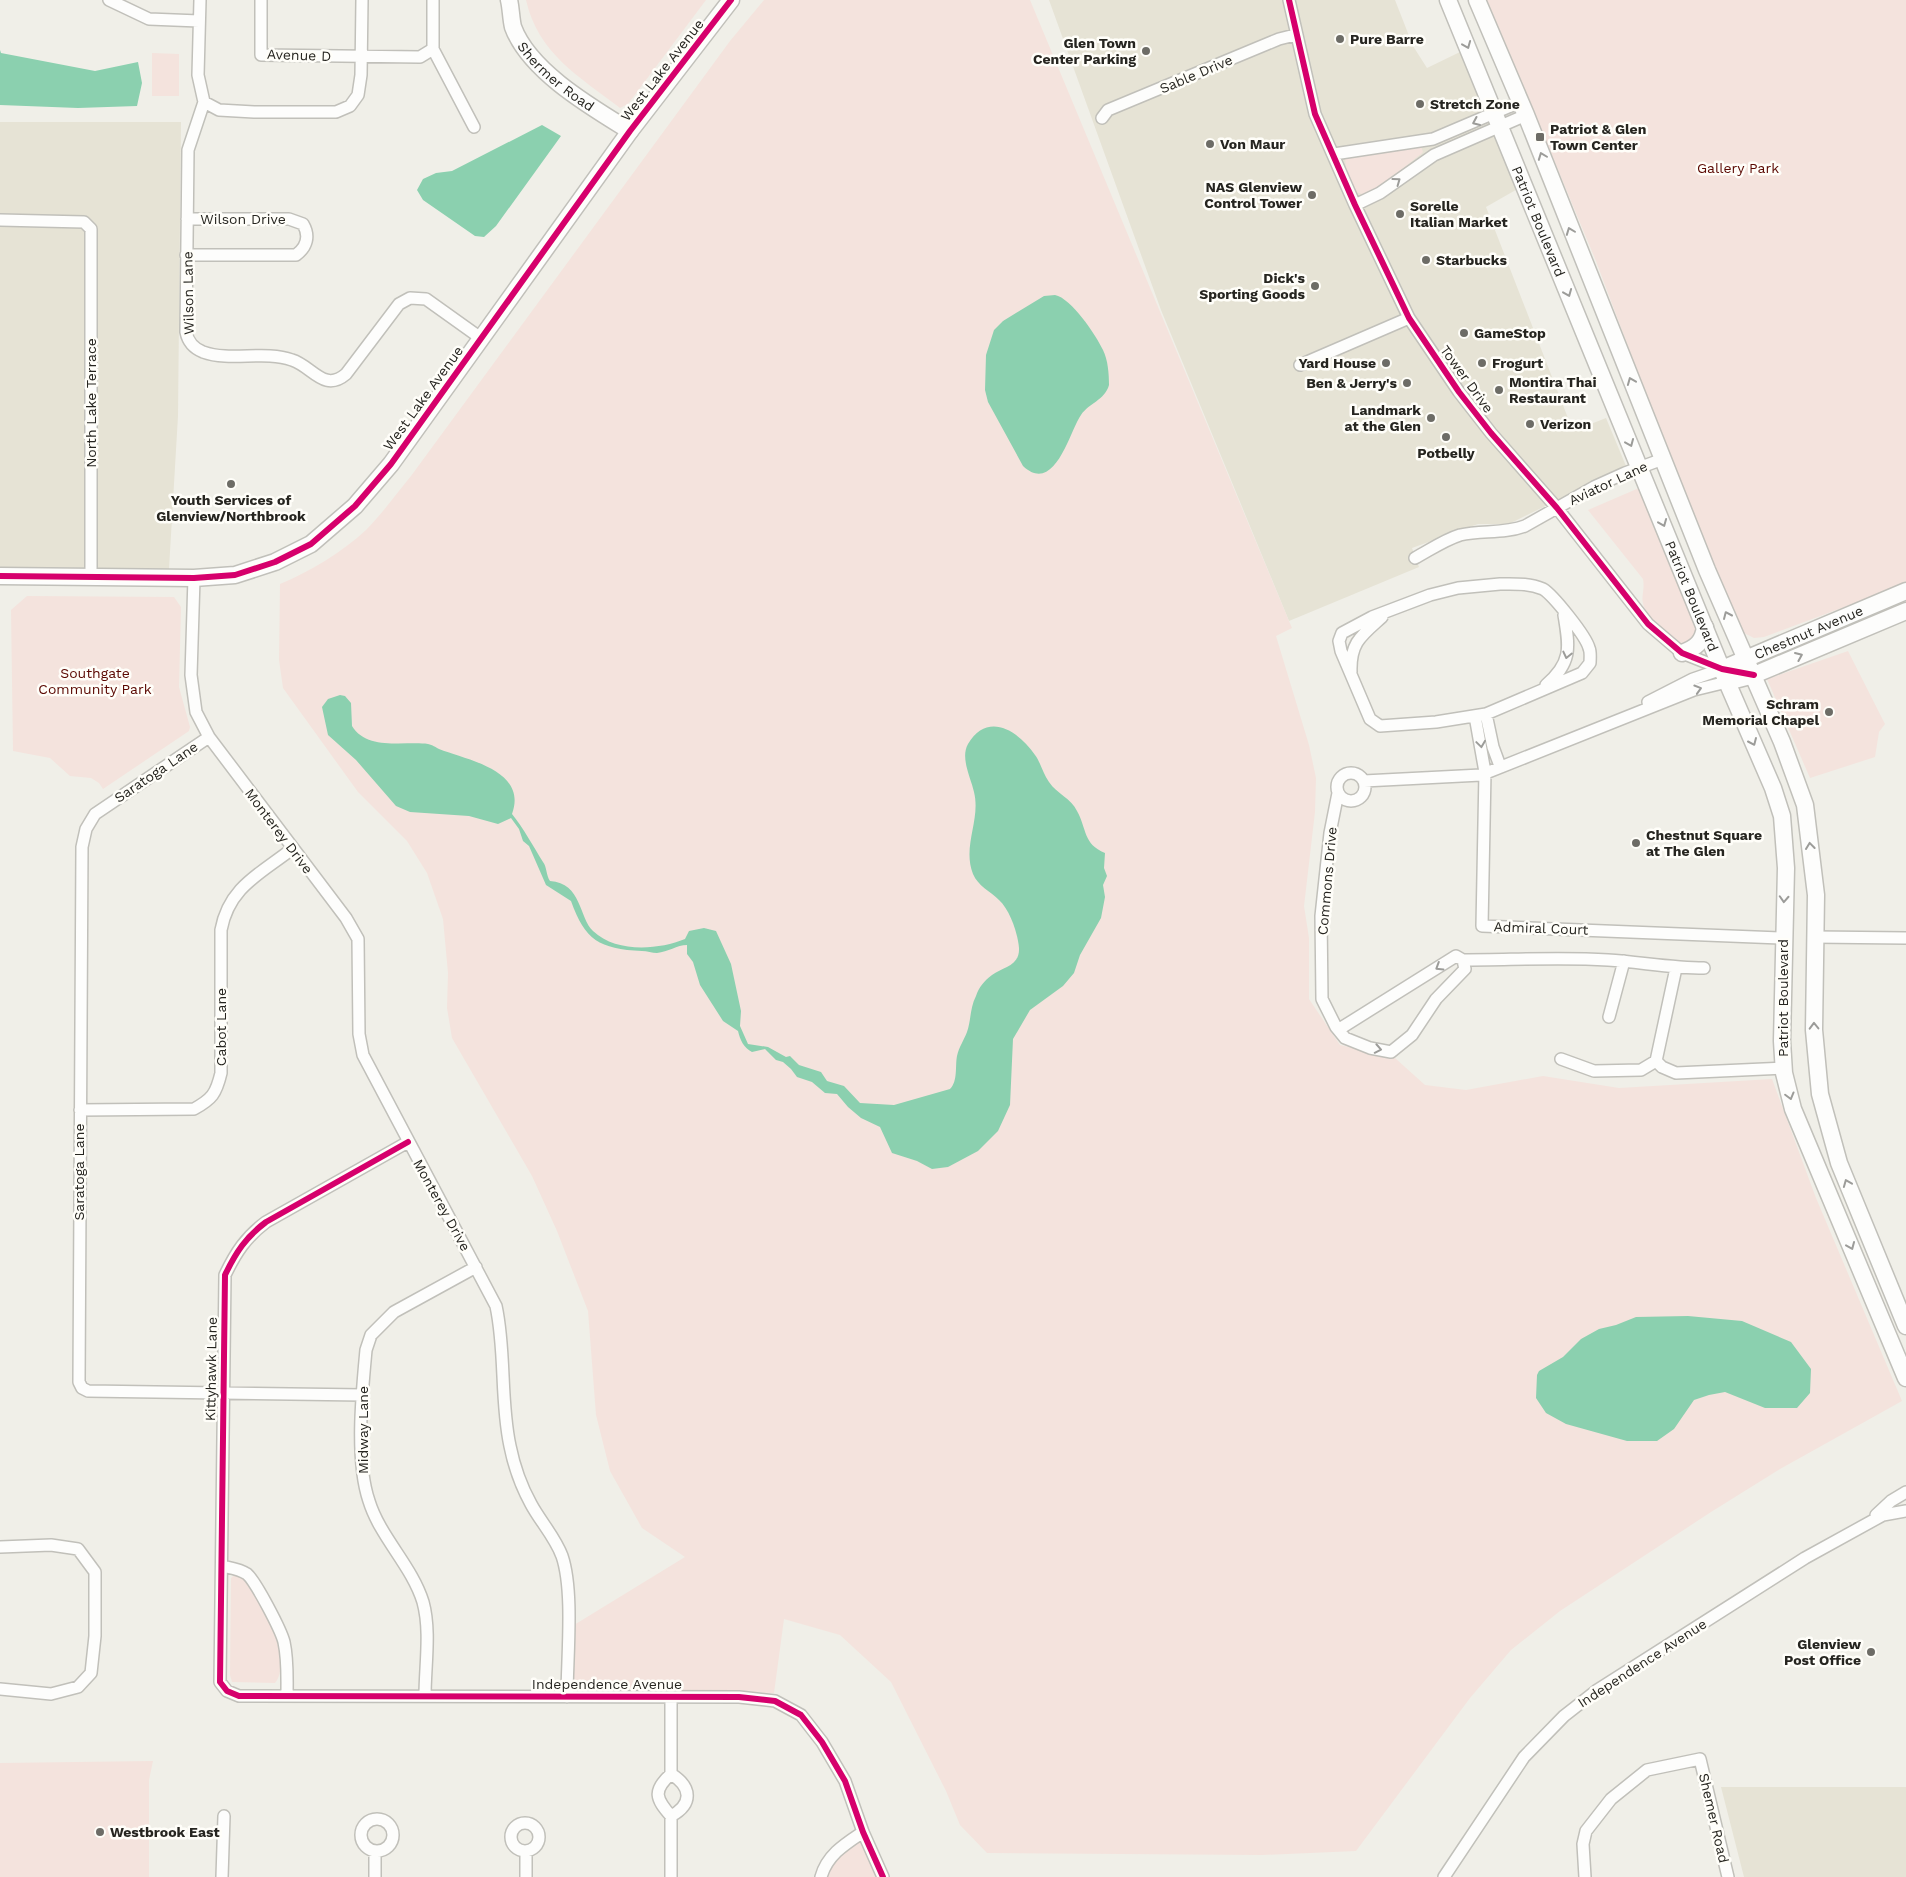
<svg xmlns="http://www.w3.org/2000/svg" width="1906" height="1877" viewBox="0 0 1906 1877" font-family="'Work Sans',sans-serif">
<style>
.built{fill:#e6e3d5}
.green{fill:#f4e3dd}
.water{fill:#8bd0af}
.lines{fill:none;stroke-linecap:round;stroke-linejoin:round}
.street-casing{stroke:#c1c0ba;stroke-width:14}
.secondary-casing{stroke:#c1c0ba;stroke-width:19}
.street{stroke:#fdfdfc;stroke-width:11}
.secondary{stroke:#fdfdfc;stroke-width:16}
.cycleway-casing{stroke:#fffef9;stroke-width:9}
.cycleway{stroke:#d6006c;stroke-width:6}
.oneway{stroke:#9c9c99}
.poi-dot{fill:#6d6c66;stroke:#fffef9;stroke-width:2}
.labels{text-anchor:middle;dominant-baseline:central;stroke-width:5;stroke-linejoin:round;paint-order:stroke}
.poi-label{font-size:14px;font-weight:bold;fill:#262520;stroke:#fffef9;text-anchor:start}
.street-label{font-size:14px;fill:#262520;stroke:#fffef9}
.park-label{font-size:14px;fill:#5a0701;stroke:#fffef9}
</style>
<rect width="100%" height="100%" fill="#f0efe8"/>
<!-- built -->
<path class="built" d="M1049,0H1395L1413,46L1427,68L1460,52L1521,187L1486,207L1573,431L1606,418L1626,466L1509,524H1478L1412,548L1419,567L1289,621L1161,310Z
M0,122H181L178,416L169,569L0,567Z
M1721,1787H1906V1877H1744Z"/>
<!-- green -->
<path class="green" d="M526,0H706L628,104L620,108C580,77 538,54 526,0Z
M764,0H1030L1289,621L1292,628L1276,636L1309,745L1316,778L1315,812L1304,906L1309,938V999L1340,1045L1395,1058L1425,1085L1466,1090L1543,1076L1619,1088L1772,1079L1816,1198L1902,1401L1780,1469L1711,1512L1560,1611L1511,1650L1470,1698L1356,1851L1262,1855L987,1853L960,1825L946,1791L891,1682L840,1635L784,1619L774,1693L582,1688L574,1681V1625L685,1557L642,1528L610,1471L596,1415L588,1311L557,1231L532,1176L452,1038L447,1008L448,973L443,919L427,873L407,841L358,792L283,688L279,660L280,584C311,571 341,553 366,530C382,514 396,494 411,476L730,41Z
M1487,0H1906V584L1764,637L1754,638L1742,632L1666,448L1596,261Z
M152,53L179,54V96H152Z
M1421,146L1423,152L1421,154L1373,192L1365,195L1353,191L1346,169L1345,157Z
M1639,488L1702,641L1684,646C1670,635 1646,621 1643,603C1641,597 1645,589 1643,579L1588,510Z
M27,596L174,597L181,607L179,687L190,727L189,731L103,789L99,783L91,778L70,776L50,758L13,751L11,610Z
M1848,651L1885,724L1879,732L1875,757L1810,778L1767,679Z
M238,1572C259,1586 294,1661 275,1683L232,1682L230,1675L231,1578Z
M153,1761L149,1780V1877H0V1763Z
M856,1842L862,1843L878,1877H826L838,1855Z"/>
<!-- water -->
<path class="water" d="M0,50L1,53L95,71L138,62L142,83L137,106L78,108L0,105Z
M542,125L561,136L496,226L484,237L475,236L423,200L417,190L423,179L436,173L452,171Z
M1055,295C1071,298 1096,335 1103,350C1108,360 1109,374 1109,385C1105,400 1089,403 1081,415C1070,430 1055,496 1023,466L988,402L985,390L986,355L994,330L1003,321L1044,296Z
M340,695L345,696L351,703L352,726C367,751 406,741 428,744C433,745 435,747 439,749C467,760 528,770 512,814C524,829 533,846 543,862C547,867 546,875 550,881C582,883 579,918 593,931C616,953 658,950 685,939L689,931L704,928L716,931L731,964L741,1011L740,1026L748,1044L768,1047L786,1057L790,1056L799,1065L821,1072L827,1081L844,1086L860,1103L894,1105L950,1089C958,1081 955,1066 957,1056C959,1047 964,1040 967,1032C971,1021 970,1007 976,996C979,987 984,981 992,975C1003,967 1020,966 1019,948C1018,934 1010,910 999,900C990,891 978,886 973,874C962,846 981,820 974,792C971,778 960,758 968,744C987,712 1017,729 1035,755C1041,763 1043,774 1049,782C1057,794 1071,798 1077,811C1087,829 1083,844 1105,853L1104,868L1107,876L1103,885L1105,897L1101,918L1080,955L1074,973L1063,986L1030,1010L1013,1039L1010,1105L998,1131L978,1151L948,1167L932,1169L917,1161L892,1153L880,1127L861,1118L848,1107L837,1094L825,1093L812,1082L797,1077L791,1069L783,1062L776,1060L765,1049L752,1052C744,1048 740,1040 738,1031L723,1021L700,985L693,962L687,954V945C677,945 668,952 657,953C652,953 647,951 642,951C599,949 585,940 571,901L546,885L529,846L523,841L519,829L511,818L498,824L469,816L410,812L396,806L356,760L328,735L322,707L328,699Z
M1688,1316L1742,1321L1791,1342L1811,1369L1810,1393L1797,1408H1765L1725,1392L1709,1395L1694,1400L1674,1429L1657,1441H1627L1566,1424L1546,1413L1536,1398L1537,1375L1539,1371L1563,1357L1581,1339L1599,1329L1616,1325L1636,1317Z"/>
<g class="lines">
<!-- street casing -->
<g class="street-casing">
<path id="street" d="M109,0L149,19L199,21
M200,0L198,75L204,102L188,150L186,332C188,342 193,348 203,352C231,362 264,350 292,360C312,366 324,393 346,374L399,304L410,298L426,299L482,339
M261,0V55L420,57L433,49
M433,0V49L474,127
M1289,0L1315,114L1355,205L1409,318L1459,392L1491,433L1557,508L1648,624L1682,653L1725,670
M204,102L219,110L254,112H336L350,106L358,95L361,75L362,0
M1102,118L1108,110L1279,39L1295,35
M1334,154L1433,139L1520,102
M1355,205L1380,193L1434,155L1526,115
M0,220L84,222L91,229V578
M186,255H296C307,247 310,236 303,224L289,219H187
M1300,365L1409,318
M1415,558C1430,550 1444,540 1460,535C1482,530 1504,534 1525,526L1594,487L1625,473L1663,459
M194,578L191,675L196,712L209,737L346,918L358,939L359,1034L363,1055L496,1306C506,1352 500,1400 510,1446C514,1466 521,1486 531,1504C540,1521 555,1537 562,1556C574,1591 567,1658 567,1697
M1500,584C1515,584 1529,583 1543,589C1553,595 1586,636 1589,648C1591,652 1590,659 1590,663L1582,673L1486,714L1436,722L1380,726L1370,719L1341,651L1339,641L1342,633L1372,617L1430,595L1458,588Z
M1351,672C1350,642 1362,635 1382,617
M1546,685C1573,662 1569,646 1564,615
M1648,702L1693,679L1722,669
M1486,714L1493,747L1500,766
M1475,716L1485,772L1482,926L1782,938
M209,737L95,814L86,829L82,847L79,1382L82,1388L88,1391L363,1395
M1337 787a14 14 0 1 1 28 0a14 14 0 1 1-28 0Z
M1364,781L1481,775L1694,690L1727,682
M1814,937L1906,938
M1463,960C1511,960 1560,957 1608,960C1640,962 1672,968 1704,968
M1609,1017L1624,961
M1336,1027L1341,1028L1456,956L1463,960L1465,969L1436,999L1412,1035L1391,1052L1370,1048L1345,1038L1336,1027L1322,999L1321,916L1330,833L1338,793
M1561,1059L1594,1071L1641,1070L1656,1061L1676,968
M1656,1061L1662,1067L1676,1073L1783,1068
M80,1110L194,1109C212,1099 216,1094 221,1073V930C229,887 260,874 292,849
M408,1142L266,1222C246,1237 236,1252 225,1275L220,1682L227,1691L239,1696L739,1697L775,1701L801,1715L822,1742L845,1781L863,1832L883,1877
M1876,1515L1891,1501L1906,1492
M0,1547L51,1545L78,1549L95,1572V1636L91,1673L78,1687L51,1694L0,1689
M222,1566C231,1568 240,1569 247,1574C256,1582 281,1630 284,1642C288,1660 287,1678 287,1696
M425,1696C425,1666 431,1631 423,1602C412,1566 380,1537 369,1501C355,1460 362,1393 366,1350L371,1335L394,1312L476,1267
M671,1774C692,1787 693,1804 671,1816C656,1799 652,1791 671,1774V1697
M671,1816V1877
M361 1835a16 16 0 1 1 32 0a16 16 0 1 1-32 0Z
M511 1837a14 14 0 1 1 28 0a14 14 0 1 1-28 0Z
M375,1851V1877
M222,1877L224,1816
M526,1877V1851
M821,1877C827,1855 845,1844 863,1832
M1444,1877L1524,1757L1564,1716L1596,1691L1805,1558L1883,1515L1906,1511
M1585,1877L1583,1844L1586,1831L1611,1799L1647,1770L1700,1759L1728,1877"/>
</g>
<!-- secondary casing -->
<g class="secondary-casing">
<g id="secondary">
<path id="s1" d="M509,0C511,8 511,19 513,27C529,71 591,107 630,131"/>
<path id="s2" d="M1448,0L1727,682L1773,788L1782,816L1786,868L1782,1041L1784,1073L1793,1109L1906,1378"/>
<path d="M1477,0L1526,115L1707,570L1782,742L1805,805L1816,895L1814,1030L1820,1094L1839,1163L1906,1326"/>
<path d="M0,576L194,578L235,575L275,562L311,544L355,506L391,464L630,131L731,0"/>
<path d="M1682,653C1696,648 1703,642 1705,627"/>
<path id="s3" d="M1722,669L1906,591"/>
<path d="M1727,682L1754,675L1906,611"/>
</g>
</g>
<!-- street -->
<use href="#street" class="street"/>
<!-- secondary -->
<use href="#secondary" class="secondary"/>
<!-- cycleway casing -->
<g class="cycleway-casing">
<path id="cycleway" d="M1289,0L1315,114L1355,205L1409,318L1459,392L1491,433L1557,508L1648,624L1682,653L1722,669L1754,675
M0,576L194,578L235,575L275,562L311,544L355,506L391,464L630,131L731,0
M408,1142L266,1222C246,1237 236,1252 225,1275L220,1682L227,1691L239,1696L739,1697L775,1701L801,1715L822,1742L845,1781L863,1832L883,1877"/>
</g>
<!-- cycleway -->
<use href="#cycleway" class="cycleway"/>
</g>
<!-- one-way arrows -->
<defs><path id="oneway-chevron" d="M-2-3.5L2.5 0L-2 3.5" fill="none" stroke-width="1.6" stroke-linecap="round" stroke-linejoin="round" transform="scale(1.25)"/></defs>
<g class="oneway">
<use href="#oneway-chevron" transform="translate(1467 45) rotate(68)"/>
<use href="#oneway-chevron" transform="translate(1476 122) rotate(156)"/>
<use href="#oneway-chevron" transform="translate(1542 156) rotate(-111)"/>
<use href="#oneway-chevron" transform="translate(1397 181) rotate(-36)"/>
<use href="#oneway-chevron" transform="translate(1570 231) rotate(-111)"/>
<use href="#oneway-chevron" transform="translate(1568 293) rotate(68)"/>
<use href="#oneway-chevron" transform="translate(1631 381) rotate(-112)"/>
<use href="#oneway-chevron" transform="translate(1630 443) rotate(67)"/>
<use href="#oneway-chevron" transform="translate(1663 523) rotate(68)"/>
<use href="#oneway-chevron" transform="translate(1727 615) rotate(-114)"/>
<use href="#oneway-chevron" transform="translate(1567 655) rotate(103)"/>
<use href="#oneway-chevron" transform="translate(1799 656) rotate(-23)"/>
<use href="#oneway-chevron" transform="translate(1698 689) rotate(-17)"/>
<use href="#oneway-chevron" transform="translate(1753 742) rotate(66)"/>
<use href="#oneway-chevron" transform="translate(1481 744) rotate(82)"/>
<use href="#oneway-chevron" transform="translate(1810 846) rotate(-97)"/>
<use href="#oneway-chevron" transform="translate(1784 899) rotate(93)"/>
<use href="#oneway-chevron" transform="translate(1439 967) rotate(148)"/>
<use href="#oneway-chevron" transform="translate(1814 1026) rotate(-91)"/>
<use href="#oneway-chevron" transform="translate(1378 1049) rotate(11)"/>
<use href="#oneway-chevron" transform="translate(1790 1096) rotate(75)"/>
<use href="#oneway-chevron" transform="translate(1847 1183) rotate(-112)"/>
<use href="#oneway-chevron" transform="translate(1851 1246) rotate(67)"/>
</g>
<!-- markers -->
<g class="poi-dot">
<circle cx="1340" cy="39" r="5"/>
<circle cx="1146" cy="51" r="5"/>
<circle cx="1420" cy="104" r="5"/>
<rect x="1535" y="132" width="10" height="10" rx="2.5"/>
<circle cx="1210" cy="144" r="5"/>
<circle cx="1312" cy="195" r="5"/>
<circle cx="1400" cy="214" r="5"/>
<circle cx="1426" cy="260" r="5"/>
<circle cx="1315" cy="286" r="5"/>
<circle cx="1464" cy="333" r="5"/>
<circle cx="1386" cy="363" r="5"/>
<circle cx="1482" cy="363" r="5"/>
<circle cx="1407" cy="383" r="5"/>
<circle cx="1499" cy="390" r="5"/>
<circle cx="1431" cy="418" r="5"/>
<circle cx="1530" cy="424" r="5"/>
<circle cx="1446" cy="437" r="5"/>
<circle cx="231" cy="484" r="5"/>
<circle cx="1829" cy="712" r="5"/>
<circle cx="1636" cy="843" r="5"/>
<circle cx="1871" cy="1652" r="5"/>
<circle cx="100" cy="1832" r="5"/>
</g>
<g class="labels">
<!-- poi labels -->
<g class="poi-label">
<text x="1350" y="39">Pure Barre</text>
<text x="1136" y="43" text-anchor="end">Glen Town<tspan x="1136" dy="16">Center Parking</tspan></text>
<text x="1430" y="104">Stretch Zone</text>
<text x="1550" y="129">Patriot &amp; Glen<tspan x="1550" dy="16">Town Center</tspan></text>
<text x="1220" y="144">Von Maur</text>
<text x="1302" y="187" text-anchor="end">NAS Glenview<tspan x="1302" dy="16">Control Tower</tspan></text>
<text x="1410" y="206">Sorelle<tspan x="1410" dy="16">Italian Market</tspan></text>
<text x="1436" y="260">Starbucks</text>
<text x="1305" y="278" text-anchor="end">Dick's<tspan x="1305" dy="16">Sporting Goods</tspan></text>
<text x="1474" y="333">GameStop</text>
<text x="1376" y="363" text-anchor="end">Yard House</text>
<text x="1492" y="363">Frogurt</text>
<text x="1509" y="382">Montira Thai<tspan x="1509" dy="16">Restaurant</tspan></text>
<text x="1397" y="383" text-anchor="end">Ben &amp; Jerry's</text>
<text x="1421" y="410" text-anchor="end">Landmark<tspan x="1421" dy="16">at the Glen</tspan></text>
<text x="1540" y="424">Verizon</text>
<text x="1446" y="453" text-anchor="middle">Potbelly</text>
<text x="231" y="500" text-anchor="middle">Youth Services of<tspan x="231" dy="16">Glenview/Northbrook</tspan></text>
<text x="1819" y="704" text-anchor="end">Schram<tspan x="1819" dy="16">Memorial Chapel</tspan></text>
<text x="1646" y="835">Chestnut Square<tspan x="1646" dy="16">at The Glen</tspan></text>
<text x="1861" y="1644" text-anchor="end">Glenview<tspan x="1861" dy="16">Post Office</tspan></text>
<text x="110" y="1832">Westbrook East</text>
</g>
<!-- street labels -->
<g class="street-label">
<text transform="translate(299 55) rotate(2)">Avenue D</text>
<text transform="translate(662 70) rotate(-52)">West Lake Avenue</text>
<text stroke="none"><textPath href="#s1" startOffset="94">Shermer Road</textPath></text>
<text transform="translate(1196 74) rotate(-23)">Sable Drive</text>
<text x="243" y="219">Wilson Drive</text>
<text stroke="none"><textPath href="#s2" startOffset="239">Patriot Boulevard</textPath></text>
<text transform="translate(188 293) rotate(-91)">Wilson Lane</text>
<text transform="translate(1467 379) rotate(54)">Tower Drive</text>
<text transform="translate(423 398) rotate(-54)">West Lake Avenue</text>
<text transform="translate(91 403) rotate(-90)">North Lake Terrace</text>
<text transform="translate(1608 483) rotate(-25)">Aviator Lane</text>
<text stroke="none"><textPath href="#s2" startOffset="644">Patriot Boulevard</textPath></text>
<text stroke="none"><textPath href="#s3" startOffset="94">Chestnut Avenue</textPath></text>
<text transform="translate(156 772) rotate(-34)">Saratoga Lane</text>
<text transform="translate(279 831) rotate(53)">Monterey Drive</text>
<text transform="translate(1327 881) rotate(-85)">Commons Drive</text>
<text transform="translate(1541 928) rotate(2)">Admiral Court</text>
<text transform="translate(1783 998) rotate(-90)">Patriot Boulevard</text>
<text transform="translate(221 1027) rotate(-90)">Cabot Lane</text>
<text transform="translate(79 1172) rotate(-90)">Saratoga Lane</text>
<text transform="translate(442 1205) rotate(61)">Monterey Drive</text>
<text transform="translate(211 1369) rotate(-89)">Kittyhawk Lane</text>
<text transform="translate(363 1430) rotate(-90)">Midway Lane</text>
<text transform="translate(1642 1663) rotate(-33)">Independence Avenue</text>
<text x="607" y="1684">Independence Avenue</text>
<text transform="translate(1714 1818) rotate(77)">Shemer Road</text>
</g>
<!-- park labels -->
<g class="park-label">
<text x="1738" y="168">Gallery Park</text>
<text x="95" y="673">Southgate<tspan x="95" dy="16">Community Park</tspan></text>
</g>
</g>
</svg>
